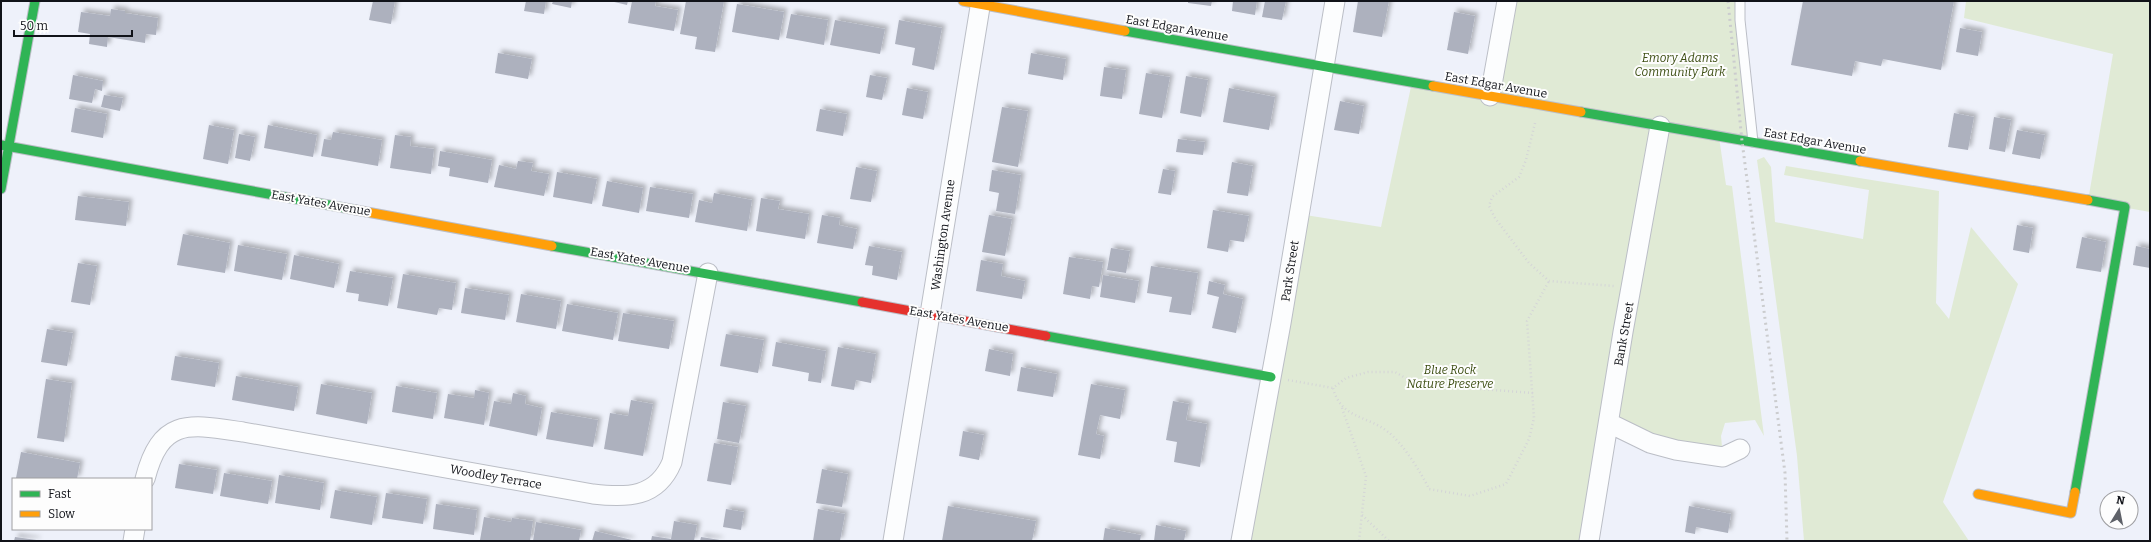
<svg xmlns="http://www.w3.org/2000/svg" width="2151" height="542" viewBox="0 0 2151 542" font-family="Bitter,serif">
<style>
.green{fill:#e0ead5}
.building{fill:#adb1be;filter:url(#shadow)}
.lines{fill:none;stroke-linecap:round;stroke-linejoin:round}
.lane-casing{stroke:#bbbec6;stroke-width:11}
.street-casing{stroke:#bbbec6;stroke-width:21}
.fast-casing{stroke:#bbbec6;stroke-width:11}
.slow-casing{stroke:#bbbec6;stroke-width:11}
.jam-casing{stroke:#bbbec6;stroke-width:11}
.path{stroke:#d4d5d7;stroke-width:2.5;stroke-dasharray:1 3;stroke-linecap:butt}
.lane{stroke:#fcfdfe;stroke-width:9}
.street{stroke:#fcfdfe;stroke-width:19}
.fast{stroke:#30b455;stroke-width:9}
.slow{stroke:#ff9f0a;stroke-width:9}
.jam{stroke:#e5322d;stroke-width:9}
.rail{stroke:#cbccce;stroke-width:3;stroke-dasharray:2 4;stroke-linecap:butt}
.labels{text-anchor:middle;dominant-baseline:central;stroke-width:4;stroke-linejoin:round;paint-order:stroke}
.street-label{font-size:12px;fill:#111319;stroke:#fdfdfd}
.park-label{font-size:12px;font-style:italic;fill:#3e4f14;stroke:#fdfdfd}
</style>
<defs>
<filter id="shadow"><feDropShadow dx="3.5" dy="-3.5" stdDeviation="2" flood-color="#0004"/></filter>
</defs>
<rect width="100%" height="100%" fill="#eef1fa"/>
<!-- green -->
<path class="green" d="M1507,1H1740L1753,142L1719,137L1726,185L1732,186L1764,436L1755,420L1725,423L1721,436L1723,457L1610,424L1590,541H1241L1299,214L1381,227L1412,82L1490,96Z
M1966,1H2150V212L2088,201L2113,54L1964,18Z
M1764,157L1771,167L1775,222L1863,239L1869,190L1784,175L1786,166L1939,191L1936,303L1949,319L1971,227L2018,284L1943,502L1969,541H1804L1797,456L1757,160Z"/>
<!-- building -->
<path class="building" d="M373,1H395L391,24L369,20Z
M526,1H546L544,14L524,11Z
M553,1H572L571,8L552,4Z
M610,1H628L627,5Z
M632,1H656L655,6L678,10L674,31L628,23Z
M686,1H724L715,52L695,49L697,37L680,34Z
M1188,1H1212L1211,6L1188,3Z
M1233,1H1257L1255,15L1232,11Z
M1265,1H1286L1282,20L1262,17Z
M1358,1H1389L1382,37L1353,32Z
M1803,1H1954L1941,70L1883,59L1881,66L1855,61L1852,76L1791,65Z
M737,4L784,12L779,40L732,32Z
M111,9L125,11V13L158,18L156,35L146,34L145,43L108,37L107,47L89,44L90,34L78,32L81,12L110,16Z
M1454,12L1475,16L1468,54L1447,50Z
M791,14L828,20L824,45L786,38Z
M835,20L885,29L880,54L830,45Z
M899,20L942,28L934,70L912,65L915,48L895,44Z
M1960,28L1982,32L1978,56L1956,52Z
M498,53L532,59L528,79L495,73Z
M1031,53L1066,59L1063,80L1028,74Z
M1104,67L1126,70L1122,99L1100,96Z
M1146,73L1170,77L1162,118L1139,114Z
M73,75L103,81L102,91L95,89L92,103L69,99Z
M870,75L887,78L882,100L866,97Z
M1186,76L1208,80L1201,117L1180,113Z
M907,88L928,92L923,119L902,115Z
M1229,88L1275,97L1269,130L1223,122Z
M104,95L123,98L120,111L101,107Z
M1340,101L1364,106L1359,134L1334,130Z
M1002,107L1028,111L1018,167L992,162Z
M75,108L107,114L103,138L71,132Z
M820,109L847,114L843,136L816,131Z
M1954,113L1974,117L1968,150L1948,147Z
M1994,117L2011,120L2005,152L1989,149Z
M209,125L234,130L228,164L203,159Z
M268,125L317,135L313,157L264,148Z
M2017,130L2045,135L2040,159L2012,154Z
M333,132L382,140L378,166L321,156L324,139L331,140Z
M239,134L255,137L250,161L235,158Z
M395,135L411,137L410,146L434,149L431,174L390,168Z
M1178,139L1205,142L1203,155L1176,152Z
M440,151L492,160L488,183L449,176L450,168L438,166Z
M518,161L533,163L531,171L549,174L544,196L494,187L499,165L516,169Z
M1232,162L1253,166L1248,196L1227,193Z
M856,167L877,171L871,202L850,199Z
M1163,169L1175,171L1171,195L1158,193Z
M992,170L1021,175L1015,214L996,211L999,193L989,191Z
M557,172L597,179L592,204L553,197Z
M607,181L643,188L639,213L602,206Z
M650,187L693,194L689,218L646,211Z
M714,193L752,200L747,231L695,222L699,200L712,203Z
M78,196L129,202L126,226L75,220Z
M761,198L780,201L778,209L809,214L805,239L756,231Z
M1213,210L1249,216L1244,242L1230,240L1228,252L1207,248Z
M822,215L840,218L839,225L857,229L853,249L817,243Z
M989,215L1012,219L1005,256L982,252Z
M2017,225L2033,228L2029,253L2013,250Z
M183,234L230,243L225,273L177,265Z
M2082,237L2106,242L2101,272L2076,268Z
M238,245L287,254L282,280L234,271Z
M869,246L902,252L897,280L872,275L873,266L865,265Z
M2136,246L2150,249V268L2133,265Z
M1111,248L1130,251L1126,273L1107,270Z
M294,255L339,264L334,288L290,279Z
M1069,257L1103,262L1099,287L1092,286L1090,299L1063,294Z
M981,260L1003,264L1001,276L1025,281L1022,299L976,291Z
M78,263L97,266L90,305L71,302Z
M1151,266L1198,273L1191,315L1169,312L1172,297L1147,293Z
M350,271L393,278L388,306L358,301L359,294L346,292Z
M403,274L456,283L452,310L439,308L437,315L397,308Z
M1103,275L1139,281L1135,303L1100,297Z
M1209,281L1225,285L1223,294L1243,299L1236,333L1212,328L1219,297L1207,294Z
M465,288L509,295L505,320L461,313Z
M521,294L561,301L556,329L516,322Z
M567,304L618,313L613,340L562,331Z
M623,313L674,321L669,349L618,341Z
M47,329L73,333L67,366L41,362Z
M726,334L764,340L758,373L720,366Z
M776,342L826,351L821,383L808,381L809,373L772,366Z
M838,347L876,354L871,383L856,380L854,390L831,386Z
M989,349L1013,354L1010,376L985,371Z
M175,356L219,363L215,387L171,380Z
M1021,367L1057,374L1053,397L1017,391Z
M236,376L298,387L294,411L232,400Z
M46,379L72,383L64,442L37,438Z
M321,384L372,393L367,424L316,414Z
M1091,384L1125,390L1120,419L1100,415L1096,434L1104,436L1100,459L1078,455Z
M396,386L437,393L433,419L392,412Z
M475,390L489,393L484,425L444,418L448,394L474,398Z
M513,393L526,396L525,404L542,408L537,436L489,426L494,401L511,404Z
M631,400L653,404L643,456L604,449L610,413L628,416Z
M1173,401L1189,404L1186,420L1207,424L1200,467L1174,462L1177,442L1166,440Z
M723,402L746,406L739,443L717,439Z
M551,412L598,420L593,447L546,439Z
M963,431L984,435L979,460L959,456Z
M714,443L738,447L731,485L707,481Z
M21,452L80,463L77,479L16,478Z
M179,464L217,470L213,494L175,488Z
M822,469L848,474L842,507L816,503Z
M224,473L272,481L268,504L220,496Z
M279,475L324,483L320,510L275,503Z
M335,490L377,497L372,525L330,518Z
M386,493L427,499L423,524L382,518Z
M436,504L477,510L474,535L433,529Z
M948,506L1036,521L1032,541H942Z
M1689,506L1731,514L1728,533L1696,527L1695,534L1685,532Z
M726,509L744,512L741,530L723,527Z
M818,509L845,514L840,541H813Z
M484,517L511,522L512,518L533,521L530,541L480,540Z
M674,521L697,525L694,541H651L652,536L671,539Z
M536,522L581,530L579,541H533Z
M1156,525L1186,531L1184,541H1154Z
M1105,528L1141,535L1140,541H1103Z
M595,531L632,540V541H592Z
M15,537L37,540V541H14Z
M701,537L720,540V541H700Z"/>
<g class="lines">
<!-- lane casing -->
<g class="lane-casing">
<path id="lane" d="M1740,1V20L1753,142"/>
</g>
<!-- street casing -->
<g class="street-casing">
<path id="street" d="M1490,96L1507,1
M1609,423L1650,443L1676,450L1723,457L1740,449
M145,479C161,417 189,424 243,432L593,494C627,498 657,498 672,462L708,273
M133,541L135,529
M893,541L981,1
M1241,541L1281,323L1335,1
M1589,541L1623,332L1660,126"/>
</g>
<!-- fast casing -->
<g class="fast-casing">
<path id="fast" d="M1125,31L1433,86
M1581,112L1860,161
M1,145L356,210
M1,189L35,1
M552,246L862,302
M1046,336L1271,377
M2075,492L2125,207L2088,200"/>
</g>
<!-- slow casing -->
<g class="slow-casing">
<path id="slow" d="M963,1L1125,31
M1433,86L1581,112
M1860,161L2088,200
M356,210L552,246
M1978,494L2071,513L2075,492"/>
</g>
<!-- jam casing -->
<g class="jam-casing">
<path id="jam" d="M862,302L1046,336"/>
</g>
<!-- path -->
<path class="path" d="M1535,123L1526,160L1519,177L1492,197L1489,206L1495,218L1529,263L1549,281L1614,286
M1288,380L1333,388
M1533,393L1416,384L1395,372H1368L1346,378L1333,388C1341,419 1367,415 1388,432C1402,442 1422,474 1429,489L1470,496L1506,484L1529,439L1534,418L1527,321L1549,281
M1342,408L1366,476L1359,541
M1362,515L1389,541"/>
<!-- lane -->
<use href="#lane" class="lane"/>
<!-- street -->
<use href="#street" class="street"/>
<!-- fast -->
<use href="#fast" class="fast"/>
<!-- slow -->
<use href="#slow" class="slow"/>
<!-- jam -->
<use href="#jam" class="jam"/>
<!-- rail -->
<path class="rail" d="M1728,1L1742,141L1785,473L1787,541"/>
</g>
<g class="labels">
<!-- street labels -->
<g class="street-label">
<text transform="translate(1177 28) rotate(10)">East Edgar Avenue</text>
<text transform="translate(1496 85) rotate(10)">East Edgar Avenue</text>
<text transform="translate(1815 141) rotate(10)">East Edgar Avenue</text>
<text transform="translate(321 203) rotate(10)">East Yates Avenue</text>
<text transform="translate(943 235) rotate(-82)">Washington Avenue</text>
<text transform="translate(640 260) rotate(10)">East Yates Avenue</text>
<text transform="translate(1290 271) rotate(-81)">Park Street</text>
<text transform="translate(959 319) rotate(10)">East Yates Avenue</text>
<text transform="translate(1624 334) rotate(-80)">Bank Street</text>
<text transform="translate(496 477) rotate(10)">Woodley Terrace</text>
</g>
<!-- park labels -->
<g class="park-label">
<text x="1680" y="58">Emory Adams<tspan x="1680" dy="14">Community Park</tspan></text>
<text x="1450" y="370">Blue Rock<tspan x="1450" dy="14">Nature Preserve</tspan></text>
</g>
</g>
<!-- border -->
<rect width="2151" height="542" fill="none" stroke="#111319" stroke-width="4"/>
<!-- legend -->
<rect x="12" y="478" width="140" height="52" fill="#fdfdfd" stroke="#9f9fa2"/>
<rect x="20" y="491" width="20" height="6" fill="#30b455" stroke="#9f9fa2"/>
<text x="48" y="498" font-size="12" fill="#111319">Fast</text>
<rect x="20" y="511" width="20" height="6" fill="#ff9f0a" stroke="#9f9fa2"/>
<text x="48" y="518" font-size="12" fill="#111319">Slow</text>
<!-- north arrow -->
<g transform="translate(2119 510) rotate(10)"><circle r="19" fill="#fdfdfd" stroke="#9f9fa2"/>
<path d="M0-3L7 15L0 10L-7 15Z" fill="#5e6168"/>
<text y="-6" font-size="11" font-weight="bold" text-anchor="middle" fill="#111319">N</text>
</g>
<!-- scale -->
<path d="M14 30v6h118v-6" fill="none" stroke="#111319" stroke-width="2"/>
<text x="20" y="30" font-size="12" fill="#111319" stroke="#fdfdfd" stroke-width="3" paint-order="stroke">50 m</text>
</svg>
